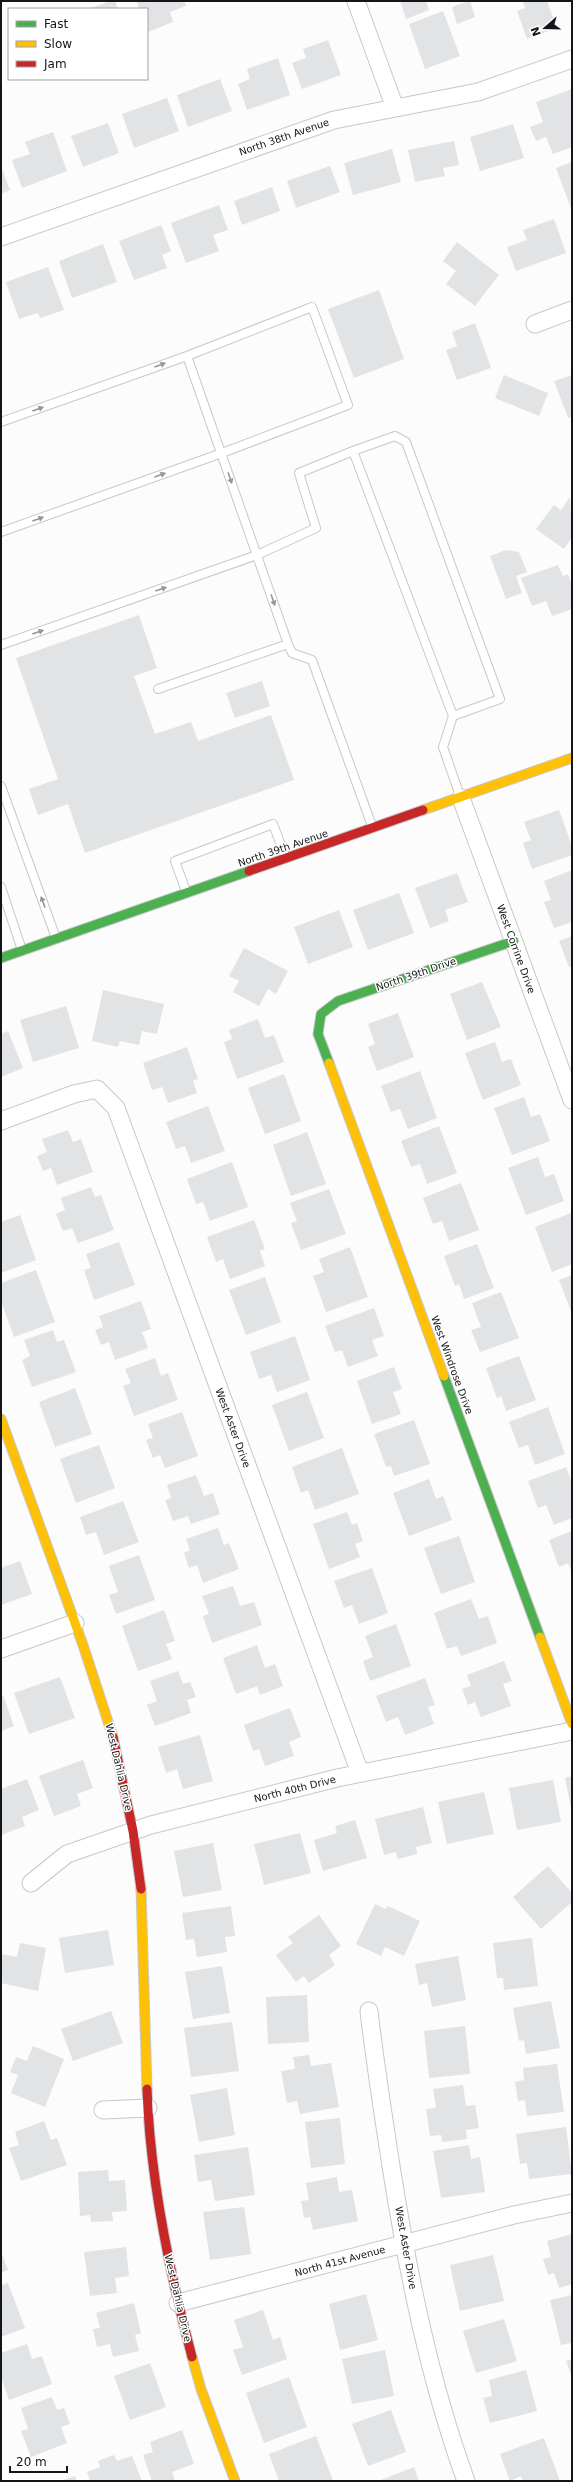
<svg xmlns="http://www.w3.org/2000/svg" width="573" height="2482" viewBox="0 0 573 2482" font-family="'DejaVu Sans',sans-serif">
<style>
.building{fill:#e1e3e4}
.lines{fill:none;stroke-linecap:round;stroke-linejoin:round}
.lane-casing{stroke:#c7c8c9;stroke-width:10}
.street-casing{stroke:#c7c8c9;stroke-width:19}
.fast-casing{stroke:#c7c8c9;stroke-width:11}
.slow-casing{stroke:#c7c8c9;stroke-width:11}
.jam-casing{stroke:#c7c8c9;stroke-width:11}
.lane{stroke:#fff;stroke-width:8}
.street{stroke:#fff;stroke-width:17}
.fast{stroke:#4caf50;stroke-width:9}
.slow{stroke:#ffc107;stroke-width:9}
.jam{stroke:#c62828;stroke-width:9}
.oneway{fill:#959697}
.labels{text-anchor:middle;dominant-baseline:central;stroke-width:3;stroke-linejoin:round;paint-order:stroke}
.street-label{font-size:10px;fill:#131518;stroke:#fff}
</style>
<rect width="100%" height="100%" fill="#fcfcfc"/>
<!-- building -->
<path class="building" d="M110,1H115L118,9H88Z
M137,1H184L186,6L170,12L173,22L148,32L147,9H139Z
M400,1H426L429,10L406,19Z
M470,1L475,17L457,24L452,7Z
M523,1H547L557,28L527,39L517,11L525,8Z
M443,11L460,56L425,69L409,24Z
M328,40L341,75L302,89L292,63L306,58L303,49Z
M278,58L290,95L247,110L238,84L250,79L247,69Z
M220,79L232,111L188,127L177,95Z
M572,89V147L553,154L546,137L536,141L530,127L543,122L536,102Z
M167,98L179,131L134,148L122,114Z
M108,123L119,153L83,167L71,136Z
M513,124L524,158L480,171L470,137Z
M53,132L67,171L22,188L12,160L30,154L25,142Z
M454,141L459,165L443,168L445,176L415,182L408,150Z
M392,149L401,182L353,195L344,163Z
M572,162V211L556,168Z
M1,166L10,190L1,194Z
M330,166L340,192L296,208L287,181Z
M272,187L280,211L242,225L234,201Z
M219,205L228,230L213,235L219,251L186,263L171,223Z
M554,219L566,253L516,271L507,247L527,240L523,230Z
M161,225L171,251L162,255L167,268L134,280L119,241Z
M457,242L499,275L475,306L446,284L456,271L443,261Z
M103,244L117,282L72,298L59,261Z
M48,267L64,310L40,318L38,313L19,319L6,282Z
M379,290L404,359L354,378L328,309Z
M475,323L491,368L457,380L446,350L457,346L452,332Z
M504,375L548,393L539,416L495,398Z
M572,375V417L568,418L554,381Z
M570,497L572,537L564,549L536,529L554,505L561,510Z
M506,550L519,552L527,572L516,576L522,593L506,599L490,556Z
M558,565L563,576L568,574L572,586V609L552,616L546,601L532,606L521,578Z
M139,615L157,668L134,676L155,734L191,722L198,741L271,715L294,780L85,853L68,804L38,815L29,789L58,779L16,658Z
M262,681L270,706L235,718L226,693Z
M559,810L572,846V855L532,869L523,843L531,840L524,822Z
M572,870V922L554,928L544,902L551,900L544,881Z
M457,873L468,902L445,910L449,921L430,928L415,888Z
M399,893L414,933L368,950L353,910Z
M339,910L353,947L308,964L294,927Z
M572,936V966L569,967L559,941Z
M244,948L288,971L276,994L268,989L259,1006L233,992L239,981L229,976Z
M482,982L501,1027L467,1040L450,994Z
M103,990L164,1004L157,1034L142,1031L139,1045L120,1041L118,1047L92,1041Z
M66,1006L79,1048L33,1062L20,1020Z
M398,1013L414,1057L377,1071L368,1047L375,1044L368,1024Z
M258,1019L265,1038L274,1035L284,1062L237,1079L224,1042L232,1039L229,1030Z
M8,1031L23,1068L1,1077V1034Z
M495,1042L502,1062L511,1059L521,1085L483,1100L465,1053Z
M187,1047L198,1079L193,1081L197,1093L168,1103L162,1087L152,1090L143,1063Z
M420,1071L437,1118L408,1129L400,1109L391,1112L381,1086Z
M284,1074L301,1121L265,1134L248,1088Z
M524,1097L531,1117L540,1114L550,1141L512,1155L494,1108Z
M208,1106L225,1151L191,1163L185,1146L176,1149L166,1122Z
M439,1126L457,1173L427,1184L420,1164L411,1167L401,1141Z
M68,1130L73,1142L81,1139L93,1172L57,1185L51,1168L43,1171L37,1156L47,1152L42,1139Z
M307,1132L326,1184L291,1196L273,1145Z
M538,1157L545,1177L554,1174L564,1201L526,1215L508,1168Z
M232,1162L248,1207L210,1221L203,1202L196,1204L187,1179Z
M461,1183L479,1230L449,1241L442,1221L433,1224L423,1198Z
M91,1187L95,1197L101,1195L114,1230L78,1243L72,1228L63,1231L56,1214L65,1210L61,1198Z
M329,1189L346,1234L301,1250L291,1223L297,1221L290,1203Z
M571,1213L572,1264L552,1272L535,1227Z
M20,1215L36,1260L1,1273V1222Z
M254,1220L265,1249L260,1251L265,1266L230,1279L223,1259L216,1262L207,1237Z
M119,1242L135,1285L94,1300L84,1270L91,1268L86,1254Z
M477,1244L494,1288L464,1299L459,1284L455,1286L444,1256Z
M350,1247L368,1297L326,1312L313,1276L324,1272L319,1259Z
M36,1270L55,1322L14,1337L1,1301V1283Z
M572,1275V1314L559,1280Z
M265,1277L281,1322L246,1335L229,1290Z
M501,1292L519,1338L480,1352L471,1330L481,1327L472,1303Z
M141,1301L151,1329L142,1332L148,1348L115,1360L109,1342L101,1345L95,1330L103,1327L99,1316Z
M374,1308L384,1336L372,1340L378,1356L348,1367L342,1350L335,1352L325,1326Z
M53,1330L57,1342L64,1340L76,1372L32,1387L22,1360L30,1356L24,1340Z
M295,1336L310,1380L277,1392L271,1375L259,1379L250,1352Z
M519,1356L536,1400L506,1411L501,1396L497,1398L486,1368Z
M155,1358L161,1376L168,1373L178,1400L134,1416L123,1386L131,1383L125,1369Z
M394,1367L402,1389L393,1392L401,1414L372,1424L357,1381Z
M75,1388L92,1434L55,1447L39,1402Z
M307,1392L324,1438L289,1451L272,1405Z
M548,1407L565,1454L535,1465L528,1445L519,1448L509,1422Z
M182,1412L198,1456L165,1468L160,1455L153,1458L146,1440L153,1438L148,1424Z
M414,1420L430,1464L394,1476L391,1466L386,1467L374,1434Z
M99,1445L115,1488L76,1503L60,1459Z
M342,1448L359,1494L315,1510L308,1490L301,1493L292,1467Z
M566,1467L572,1483V1518L554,1525L546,1505L538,1508L528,1481Z
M196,1475L204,1496L213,1493L220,1514L191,1524L188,1516L173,1521L165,1500L171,1498L167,1485Z
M429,1479L436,1499L443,1496L452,1520L409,1536L393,1493Z
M123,1501L139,1542L104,1555L96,1532L86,1535L80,1517Z
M347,1512L352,1525L357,1523L363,1541L355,1544L360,1557L329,1569L313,1524Z
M218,1528L224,1545L229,1543L239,1569L203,1583L197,1565L189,1568L184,1553L190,1550L186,1539Z
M572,1531V1573L568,1563L559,1567L549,1540Z
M459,1536L475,1582L441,1594L424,1548Z
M139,1555L155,1600L116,1614L109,1595L118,1592L109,1566Z
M20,1561L32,1594L1,1605V1568Z
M372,1568L388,1613L359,1624L352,1605L344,1608L334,1581Z
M233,1586L240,1606L254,1602L262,1625L212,1643L203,1616L209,1614L202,1596Z
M471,1599L479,1619L488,1616L497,1643L461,1656L457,1646L447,1649L434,1613Z
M164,1610L175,1641L166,1644L172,1659L138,1671L122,1626Z
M396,1624L411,1666L370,1681L363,1661L373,1657L365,1636Z
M257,1645L265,1668L275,1664L283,1686L260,1695L257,1686L236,1694L223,1658Z
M504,1661L512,1681L503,1684L511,1706L481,1717L475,1702L468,1705L462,1689L471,1686L467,1675Z
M178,1671L183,1684L190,1682L196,1697L187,1700L191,1713L155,1726L147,1705L157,1701L150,1681Z
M60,1677L75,1718L29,1734L14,1693Z
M425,1678L435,1705L428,1707L434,1724L405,1735L398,1717L386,1722L376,1696Z
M3,1695L14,1726L1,1731V1696Z
M290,1708L301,1737L289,1742L294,1756L265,1766L259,1749L253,1751L244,1725Z
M200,1735L213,1781L183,1789L177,1769L166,1773L158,1747Z
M83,1760L93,1788L77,1794L81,1806L54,1816L39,1776Z
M572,1776V1807H571L565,1778Z
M27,1779L39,1810L22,1817L25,1826L1,1835V1789Z
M553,1780L561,1822L517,1830L509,1788Z
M484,1792L494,1834L447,1844L438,1802Z
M423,1807L432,1843L416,1847L417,1854L398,1859L396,1852L384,1855L375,1819Z
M355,1820L367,1858L323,1871L314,1840L337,1833L335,1826Z
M300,1833L311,1873L264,1885L254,1844Z
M213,1843L222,1890L183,1897L174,1851Z
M548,1866L572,1893V1902L541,1929L513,1897Z
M375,1904L386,1909L388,1906L420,1921L404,1956L385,1947L381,1956L356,1944Z
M231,1906L235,1936L225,1937L227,1952L197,1957L194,1939L186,1940L182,1913Z
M319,1915L341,1946L329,1955L335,1965L309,1983L304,1976L296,1982L276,1955L293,1943L288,1937Z
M108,1930L114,1965L65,1973L59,1938Z
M532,1938L538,1986L504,1990L503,1978H497L493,1943Z
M20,1943L46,1948L38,1991L1,1983V1954L17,1957Z
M458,1956L466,2000L432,2007L427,1983L419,1985L415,1964Z
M222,1966L230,2013L193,2019L185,1972Z
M307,1995L309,2042L268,2044L266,1997Z
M551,2001L560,2048L526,2054L524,2040L519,2041L513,2008Z
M111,2011L123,2043L73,2061L61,2029Z
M232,2022L239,2071L191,2077L184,2028Z
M465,2026L470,2074L429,2078L424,2031Z
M33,2046L64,2059L45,2107L11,2093L18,2075L10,2072L16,2057L27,2061Z
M309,2055L311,2066L331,2063L339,2107L300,2114L297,2101L287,2103L281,2071L295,2069L293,2057Z
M557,2064L564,2112L527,2116L525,2100L518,2101L515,2082L524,2080L523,2068Z
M463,2085L466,2106L475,2105L479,2128L466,2130L467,2139L442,2142L441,2135L430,2136L426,2109L436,2108L433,2089Z
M227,2088L235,2135L199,2142L190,2095Z
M340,2118L345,2164L311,2168L305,2122Z
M44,2121L51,2140L57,2138L67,2165L21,2181L9,2148L19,2145L15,2132Z
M566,2127L572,2174L529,2179L527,2163L520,2164L516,2134Z
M469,2145L471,2159L480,2157L485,2192L441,2198L433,2151Z
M248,2147L255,2195L215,2201L211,2180L198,2182L194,2155Z
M108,2170L109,2181L125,2180L127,2211L112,2212L113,2221L91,2222L90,2215L80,2216L78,2172Z
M337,2177L339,2192L352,2190L358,2221L313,2230L310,2217L304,2218L301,2201L309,2200L306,2183Z
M244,2207L251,2254L210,2260L203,2212Z
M572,2234V2284L559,2288L554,2273L548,2275L543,2259L551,2257L547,2241Z
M126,2247L129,2276L115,2278L117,2293L90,2296L84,2252Z
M1,2251L8,2270L1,2273Z
M493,2255L504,2301L460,2311L450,2265Z
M8,2283L25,2328L1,2337V2285Z
M366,2294L378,2340L340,2350L329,2304Z
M572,2295V2343L561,2345L550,2300Z
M134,2303L141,2333L135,2335L139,2351L113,2357L110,2344L97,2347L93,2329L100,2328L96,2313Z
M263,2310L273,2340L280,2337L287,2359L242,2375L233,2350L243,2347L234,2320Z
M504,2319L517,2361L476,2373L463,2331Z
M27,2344L32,2359L42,2356L52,2384L9,2400L1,2377V2353Z
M385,2350L394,2396L352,2404L342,2359Z
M572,2359V2377L566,2361Z
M150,2363L166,2407L130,2420L114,2376Z
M526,2370L537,2411L490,2423L483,2398L492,2396L489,2380Z
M289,2377L307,2427L264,2443L246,2393Z
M52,2397L57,2410L64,2408L70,2424L61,2427L67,2443L31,2457L21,2431L28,2429L21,2408Z
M391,2410L406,2452L368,2466L352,2424Z
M182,2430L194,2464L172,2472L175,2481H152L143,2455L153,2452L150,2442Z
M316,2436L333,2481H279L269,2454Z
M544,2438L560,2481H523L521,2476L510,2481L500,2454Z
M114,2455L117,2461L132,2456L142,2481H90L87,2472L100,2467L98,2461Z
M414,2467L419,2481H381V2480Z
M75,2476L77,2481H61Z"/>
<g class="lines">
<!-- lane casing -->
<g class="lane-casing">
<path id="lane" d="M1,422L187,356L288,644L292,653L312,660L372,826
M353,451L395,436L406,442L500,699L453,716
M1,532L222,453L348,405L312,307L187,356
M1,645L257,555L316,528L299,473L353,451L453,716L443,747L460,796
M158,689L288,644
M1,786L56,938
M1,887L22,950
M186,891L175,861L273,824L286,858"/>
</g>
<!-- street casing -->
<g class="street-casing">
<path id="street" d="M356,1L395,108
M1,237L334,120L478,92L572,59
M535,324L572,310
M461,798L572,1100
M1,1121L74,1094L97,1089L116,1108L360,1773
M1,1649L75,1623
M31,1883L67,1854L151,1825L337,1778L572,1731
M369,2011C375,2063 383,2114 391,2166C408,2273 429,2379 466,2481
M103,2110L148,2108
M178,2303L514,2215L572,2203"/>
</g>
<!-- fast casing -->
<g class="fast-casing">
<path id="fast" d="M1,958L249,871
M329,1063L318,1034L321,1014L338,1001L514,941
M444,1376L540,1637"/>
</g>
<!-- slow casing -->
<g class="slow-casing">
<path id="slow" d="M423,810L572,758
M329,1063L444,1376
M1,1419L83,1645L113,1737
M540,1637L572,1724
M141,1889L147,2089
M192,2357L201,2389L235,2481"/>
</g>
<!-- jam casing -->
<g class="jam-casing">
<path id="jam" d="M249,871L423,810
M113,1737L133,1831L141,1889
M147,2089C150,2178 169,2271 192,2357"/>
</g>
<!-- lane -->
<use href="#lane" class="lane"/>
<!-- street -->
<use href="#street" class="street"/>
<!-- fast -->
<use href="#fast" class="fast"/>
<!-- slow -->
<use href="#slow" class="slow"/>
<!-- jam -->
<use href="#jam" class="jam"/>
</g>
<!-- one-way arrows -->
<defs><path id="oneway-solid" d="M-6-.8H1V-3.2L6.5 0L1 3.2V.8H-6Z"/></defs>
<g class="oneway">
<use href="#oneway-solid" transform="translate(160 365) rotate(-20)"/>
<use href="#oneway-solid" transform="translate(38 409) rotate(-20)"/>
<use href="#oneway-solid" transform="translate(160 475) rotate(-20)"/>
<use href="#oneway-solid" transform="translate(230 478) rotate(71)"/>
<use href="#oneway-solid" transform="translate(38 519) rotate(-20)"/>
<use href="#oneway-solid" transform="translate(161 589) rotate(-19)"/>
<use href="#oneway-solid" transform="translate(273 600) rotate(71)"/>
<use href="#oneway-solid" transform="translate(38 632) rotate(-19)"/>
<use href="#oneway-solid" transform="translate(43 902) rotate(-110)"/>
</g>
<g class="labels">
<!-- street labels -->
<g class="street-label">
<text transform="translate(284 137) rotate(-19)">North 38th Avenue</text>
<text transform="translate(283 848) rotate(-19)">North 39th Avenue</text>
<text transform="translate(516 949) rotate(70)">West Corrine Drive</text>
<text transform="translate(416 974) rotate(-19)">North 39th Drive</text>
<text transform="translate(452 1365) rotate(70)">West Windrose Drive</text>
<text transform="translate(233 1428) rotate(70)">West Aster Drive</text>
<text transform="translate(119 1767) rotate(77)">West Dahlia Drive</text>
<text transform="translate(295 1789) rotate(-14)">North 40th Drive</text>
<text transform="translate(406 2248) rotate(80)">West Aster Drive</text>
<text transform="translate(340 2261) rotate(-15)">North 41st Avenue</text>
<text transform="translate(178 2298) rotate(77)">West Dahlia Drive</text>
</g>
</g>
<!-- border -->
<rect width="573" height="2482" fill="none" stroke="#131518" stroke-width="4"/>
<!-- legend -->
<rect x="8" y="8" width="140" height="72" fill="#ffffff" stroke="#a1a1a3"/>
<rect x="16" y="21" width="20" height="6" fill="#4caf50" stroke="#a1a1a3"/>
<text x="44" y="28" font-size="12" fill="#131518">Fast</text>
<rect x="16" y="41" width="20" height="6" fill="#ffc107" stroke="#a1a1a3"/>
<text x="44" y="48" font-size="12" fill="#131518">Slow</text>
<rect x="16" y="61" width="20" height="6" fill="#c62828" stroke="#a1a1a3"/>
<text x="44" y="68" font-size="12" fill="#131518">Jam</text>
<!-- north arrow -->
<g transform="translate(545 28) rotate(250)" stroke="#ffffff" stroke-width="3" paint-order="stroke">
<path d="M0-3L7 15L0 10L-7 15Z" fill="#131518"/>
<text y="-6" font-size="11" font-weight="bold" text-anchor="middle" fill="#131518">N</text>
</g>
<!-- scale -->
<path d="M10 2466v6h57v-6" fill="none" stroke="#131518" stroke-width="2"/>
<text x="16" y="2466" font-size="12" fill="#131518" stroke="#ffffff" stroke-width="3" paint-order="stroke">20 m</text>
</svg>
